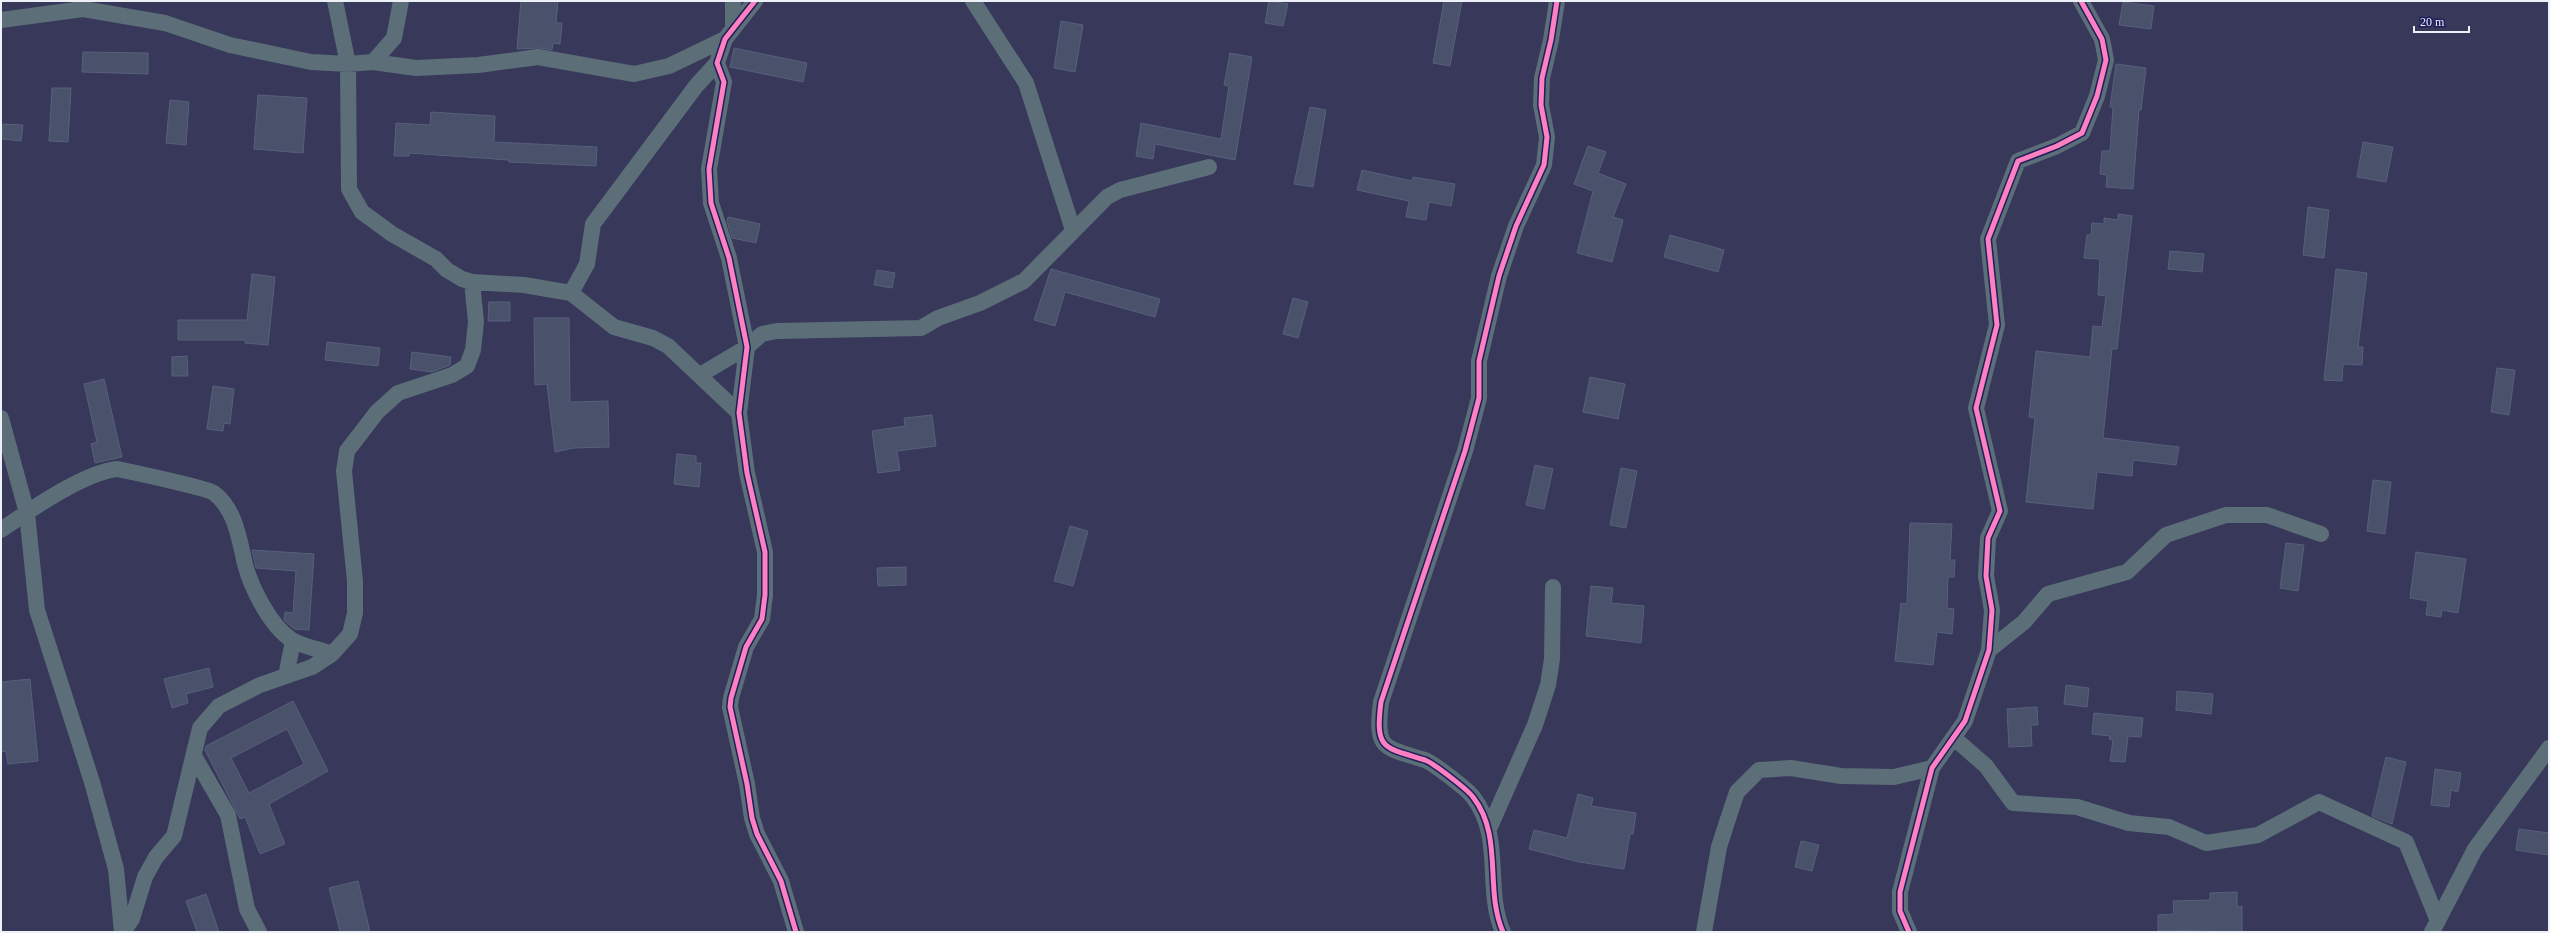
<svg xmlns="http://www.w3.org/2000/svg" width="2550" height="933" viewBox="0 0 2550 933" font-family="Georgia,serif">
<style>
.building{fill:#4a526b;stroke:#57607b;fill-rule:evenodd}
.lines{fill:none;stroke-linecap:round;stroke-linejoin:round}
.minor{stroke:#5c6e78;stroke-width:16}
.cycleway-casing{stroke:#1f1f5d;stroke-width:8}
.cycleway{stroke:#ff80c0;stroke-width:5}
</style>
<rect width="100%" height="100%" fill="#37385a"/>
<!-- building -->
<path class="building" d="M521,1H558L556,23H562L560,44L553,43L552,50L539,48L517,49Z
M1269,1L1288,4L1283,26L1265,23Z
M1444,1H1462L1450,66L1433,63Z
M2123,2L2154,6L2151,29L2119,25Z
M1061,21L1083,25L1075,72L1054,68Z
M734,48L807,63L803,82L730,67Z
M83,52L148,53V74L82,72Z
M1230,53L1252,57L1235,160L1155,144L1153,159L1136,156L1141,123L1221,139L1229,86L1224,85Z
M2116,64L2146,68L2141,110H2139L2133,189L2106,187L2107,175L2100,174L2102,151H2110L2113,107H2110Z
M52,88H71L68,142L49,141Z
M258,95L307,98L303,153L254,149Z
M170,100L189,102L186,145L166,143Z
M1310,107L1326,110L1313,187L1294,184Z
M431,112L495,116L494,142L597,147L596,166L509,162V160L409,153V156H394L396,123L430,125Z
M3,124L23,125L21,141L2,139Z
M2363,142L2393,147L2386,182L2357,177Z
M1588,146L1606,152L1598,173L1626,184L1613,217L1623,220L1612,262L1577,253L1593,191L1574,184Z
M1362,170L1412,181L1413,177L1455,184L1451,206L1429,202L1426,220L1406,217L1409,201L1357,190Z
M2308,207L2329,210L2324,258L2303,255Z
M2118,214L2132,216L2117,349H2112L2103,438L2179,447L2176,465L2133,460L2132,476L2097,472L2093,509L2026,502L2035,418L2029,417L2036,351L2090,357L2093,326L2102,327L2106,296L2098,295L2100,259L2084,258L2087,235H2091L2092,223L2104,224V218L2118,220Z
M728,217L760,224L756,243L732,238L727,221Z
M1670,235L1724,250L1718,272L1664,257Z
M2170,251L2204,254L2202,272L2168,269Z
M1051,269L1160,299L1155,317L1065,292L1055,326L1034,320Z
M2336,269L2367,273L2358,347H2363L2362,365L2343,364L2342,381L2324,380Z
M877,270L895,273L892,288L874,285Z
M252,274L275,277L268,345L245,343V340H178V320H247Z
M1293,298L1308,302L1298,338L1283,334Z
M489,302H510V321H488Z
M534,318H569L570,402L608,401L609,447L574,448L555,452L547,384L535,385Z
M327,342L380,348L378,366L325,360Z
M412,352L451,357L450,365L432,372L410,369Z
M187,356L188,376H172V357Z
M2497,368L2515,370L2509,415L2491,412Z
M1590,377L1625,384L1618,419L1583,412Z
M104,379L122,457L95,463L91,444L97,442L84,384Z
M213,386L234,389L230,424L224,423L223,431L207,429Z
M932,415L936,446L897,451L900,470L878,473L872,431L905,426L904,418Z
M677,454L696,456V463H701L699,487L674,484Z
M1535,465L1553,469L1544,509L1526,505Z
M1621,468L1637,471L1626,528L1610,525Z
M2373,480L2391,482L2385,534L2367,531Z
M1910,523L1952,524L1950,560H1955L1954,577H1948L1947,608L1954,609L1952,634L1937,632L1933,665L1895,661L1901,603L1907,604Z
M1070,526L1088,531L1073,586L1054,581Z
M2286,543L2304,545L2298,591L2280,588Z
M252,550L314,554L309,630L294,629L284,620L285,612L293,613L296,571L256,568Z
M2416,552L2466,559L2458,613L2442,610L2441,617L2426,615L2428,601L2410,598Z
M906,567V585L878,586L877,568Z
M1591,586L1613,588L1611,603L1644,606L1641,643L1586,636Z
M209,668L213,687L186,694L188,703L172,708L164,679Z
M30,679L38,761L8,764L6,751L1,752V682Z
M2066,685L2089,688L2087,707L2064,704Z
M2177,691L2213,694L2211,714L2176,710Z
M293,701L328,771L269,804L285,844L260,854L245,817L240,819L205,750L206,746ZM287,729L304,764L249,793L231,758Z
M2037,707L2038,725H2031L2032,746L2009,747L2007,709Z
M2094,713L2143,718L2141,737L2128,736L2125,762L2110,761L2113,740L2109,739L2110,736L2092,734Z
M2386,757L2406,762L2392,824L2372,816Z
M2435,769L2461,773L2458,792L2451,790L2449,807L2431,805Z
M1578,794L1593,798L1591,806L1636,813L1633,834H1630L1624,869L1579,862L1529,849L1534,830L1567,838Z
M2519,829L2549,833V855L2516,850Z
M1801,841L1819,845L1812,871L1795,867Z
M358,881L370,932H340L329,888Z
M2237,892V907L2242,906V932H2211V930L2158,931V915L2174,914L2173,901L2210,900V893Z
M206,894L219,932H197L186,901Z"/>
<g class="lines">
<!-- minor -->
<path class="minor" d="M335,1L348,64L349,189L362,212L392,234L436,259L447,270L462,279L472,282L524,285L571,293L614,327L653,338L668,346L739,413
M755,1L725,39L717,63L724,82L709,169L711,203L729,258L747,347L739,413L747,473L765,552V595L762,619L746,647L731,698L730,707L747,784L752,818L757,834L781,881L796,932
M973,1L1026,83L1073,230
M1,20L83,9L165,23L230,45L311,62L348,64L373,62L416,68L478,65L538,57L634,74L669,66L725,39
M733,29V1
M373,62L394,38L401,1
M571,293L587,264L593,224L696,86L717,63
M700,375L747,347L762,334L777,331L921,328L938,318L980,303L1024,281L1107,197L1120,190L1209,167
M1,418L27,513L37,610L92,782L116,869L122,932
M1,530C30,510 83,473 117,469C132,472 207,488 214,493C236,510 239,539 245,564C251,588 271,627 292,640C303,647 320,649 332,654
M1989,650L2024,622L2048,594L2127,572L2166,535L2226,515H2267L2321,534
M286,676L293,641
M1954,738L1986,766L2013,803L2077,807L2129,823L2169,827L2206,843L2258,835L2319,802L2406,842L2438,921
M194,756L228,815L247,909L259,932
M1489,829L1535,725L1548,685L1552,659L1553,587
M123,932L132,919L145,877L156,857L174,836L200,728L219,706L260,685L312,667L332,654L350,634L355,613V581L344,471L347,451L377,412L398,393L452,375L467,366L473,350L476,322L472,282
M1503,932C1484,889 1504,837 1473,797C1467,789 1433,763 1425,760C1383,747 1375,750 1381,702L1465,451L1479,398V361L1499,276L1516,226L1544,165L1547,137L1541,105L1542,78L1551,40L1557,1
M1704,932L1719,847L1727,822L1737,792L1759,770L1791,768L1841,776L1894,777L1932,768
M1909,932L1900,911V892L1932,768L1965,721L1989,650L1992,610L1986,576L1988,538L2000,511L1976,408L1997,325L1988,239L2018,161L2057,146L2082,133L2097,96L2106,60L2102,39L2081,1
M2432,932L2475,849L2549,748"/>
<!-- cycleway casing -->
<g class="cycleway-casing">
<path id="cycleway" d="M755,1L725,39L717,63L724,82L709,169L711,203L729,258L747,347L739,413L747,473L765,552V595L762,619L746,647L731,698L730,707L747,784L752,818L757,834L781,881L796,932
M1503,932C1484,889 1504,837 1473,797C1467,789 1433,763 1425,760C1383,747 1375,750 1381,702L1465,451L1479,398V361L1499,276L1516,226L1544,165L1547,137L1541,105L1542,78L1551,40L1557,1
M1909,932L1900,911V892L1932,768L1965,721L1989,650L1992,610L1986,576L1988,538L2000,511L1976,408L1997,325L1988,239L2018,161L2057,146L2082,133L2097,96L2106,60L2102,39L2081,1"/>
</g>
<!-- cycleway -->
<use href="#cycleway" class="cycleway"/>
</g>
<!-- border -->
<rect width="2550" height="933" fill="none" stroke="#eef0f8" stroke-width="4"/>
<!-- scale -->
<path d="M2414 26v6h55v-6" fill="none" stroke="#eef0f8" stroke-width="2"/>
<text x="2420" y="26" font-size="12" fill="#eef0f8" stroke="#1f1f5d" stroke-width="3" paint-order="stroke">20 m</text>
</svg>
